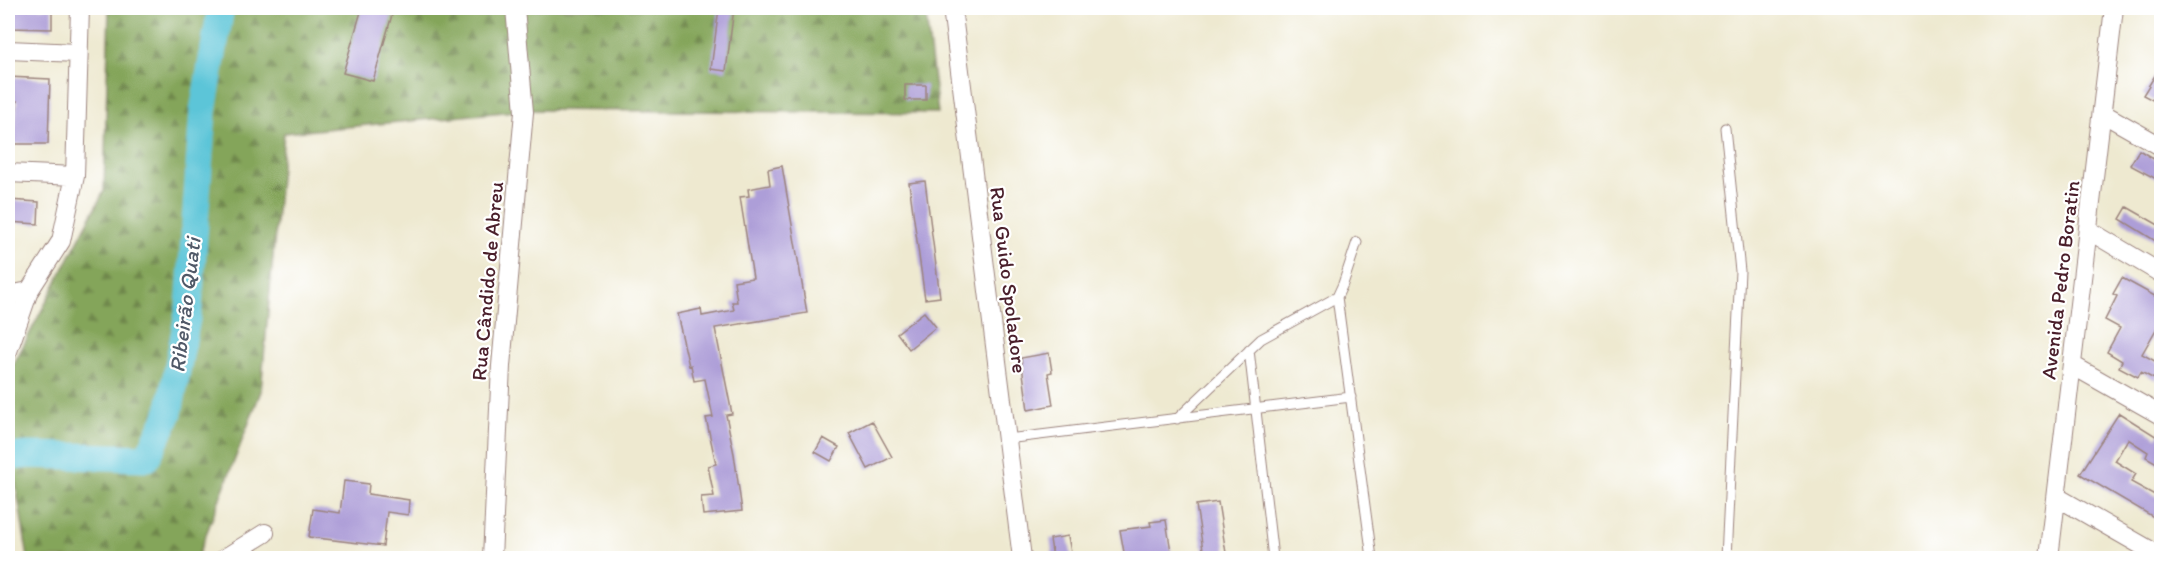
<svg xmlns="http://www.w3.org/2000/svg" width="2169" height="566" viewBox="0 0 2169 566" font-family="Itim,sans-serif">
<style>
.forest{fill:url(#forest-firs);stroke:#676242;stroke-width:1.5}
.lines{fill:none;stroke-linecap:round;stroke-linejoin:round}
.river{stroke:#5cc5d8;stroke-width:27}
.building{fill:#ad9ed8}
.lane-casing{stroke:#9c847e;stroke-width:11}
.street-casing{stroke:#9c847e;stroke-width:20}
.lane{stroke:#fff;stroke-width:9}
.street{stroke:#fff;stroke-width:18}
.labels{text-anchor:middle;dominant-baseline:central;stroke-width:4.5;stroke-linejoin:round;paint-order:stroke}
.street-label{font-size:21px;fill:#4a1f2b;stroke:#fff}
.water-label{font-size:22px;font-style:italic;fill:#505968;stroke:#fff}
</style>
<defs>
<pattern id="forest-firs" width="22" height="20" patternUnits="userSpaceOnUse" patternTransform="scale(1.5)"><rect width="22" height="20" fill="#84a55a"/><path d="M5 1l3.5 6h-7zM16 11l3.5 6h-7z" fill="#6e864b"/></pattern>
</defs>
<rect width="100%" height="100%" fill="#fff"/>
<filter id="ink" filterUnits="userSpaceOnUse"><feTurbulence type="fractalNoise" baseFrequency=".0167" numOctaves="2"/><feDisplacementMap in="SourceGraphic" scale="12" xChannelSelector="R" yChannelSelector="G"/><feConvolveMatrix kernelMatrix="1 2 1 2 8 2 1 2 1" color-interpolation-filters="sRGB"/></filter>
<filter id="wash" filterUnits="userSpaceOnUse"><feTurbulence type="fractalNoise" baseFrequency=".008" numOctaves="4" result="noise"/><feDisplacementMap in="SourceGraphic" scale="24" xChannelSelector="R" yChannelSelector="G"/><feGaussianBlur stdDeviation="1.35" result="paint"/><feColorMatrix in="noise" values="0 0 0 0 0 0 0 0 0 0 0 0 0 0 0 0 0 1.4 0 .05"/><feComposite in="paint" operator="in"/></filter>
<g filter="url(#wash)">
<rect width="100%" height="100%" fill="#eee9d0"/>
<!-- forest -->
<path class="forest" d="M109,8H925L938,113L525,110L284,133L261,391L197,558H28L8,437V375L104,191Z"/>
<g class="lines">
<!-- river -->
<path class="river" d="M8,457L29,455L147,458L169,413L189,308L203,111L221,8"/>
</g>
<g id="blocks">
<!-- building -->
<path class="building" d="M8,8H52V29L10,28V24H8Z
M362,8H394L373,81L343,73Z
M719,8H734L726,71L711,69Z
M2162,64V105L2143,95Z
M8,77L50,79L48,144H8V127H15L17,101H13V94H9Z
M905,85H926V100H905Z
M2139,150L2162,164V182L2130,165Z
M782,166L807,313L715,328L732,414L726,415L734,454L742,511L703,515L701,497L714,496L708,466L716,464L706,418L713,417L705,379L694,381L691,365L689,366L677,314L701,309L702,316L734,310L732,302H737L734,281L753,278L740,197L749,196L748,189L770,185L768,169Z
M925,181L940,297L925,299L909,183Z
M8,200L39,202L38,224L8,222Z
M2127,207L2162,227V245L2120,219Z
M2122,278L2162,300V328L2158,326L2142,354L2162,365V371L2156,380L2141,372L2138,377L2119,367L2122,361L2107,352L2120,328L2105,320L2117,296L2113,294Z
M924,312L936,327L909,349L897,333Z
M1049,353L1052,372L1048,373L1053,405L1028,410L1021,358Z
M2119,413L2157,437L2162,429V466L2146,457L2148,452L2128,439L2115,461L2136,474L2131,482L2162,499V522L2080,474Z
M872,421L892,457L868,469L849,433Z
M823,438L839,447L831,461L815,452Z
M344,481L369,484L368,494L409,500L408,515L387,512L383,546L309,537L313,509L340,513Z
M1218,502L1226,553L1204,556L1196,505Z
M1166,520L1172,558H1125L1120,530L1151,526L1150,522Z
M1068,536L1072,558H1053L1050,539Z"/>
</g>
</g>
<g filter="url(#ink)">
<use href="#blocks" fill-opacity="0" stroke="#9c847e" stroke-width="1.5"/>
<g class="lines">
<!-- lane casing -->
<g class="lane-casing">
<path id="lane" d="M1725,128L1740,271L1726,558
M1337,297L1372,558
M1249,350L1273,558
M1177,419L1261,339L1337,297L1343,284L1357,242
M1007,439L1351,397"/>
</g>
<!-- street casing -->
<g class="street-casing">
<path id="street" d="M952,8L1022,558
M8,50L78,53
M2102,113L2162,147
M8,173L75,176
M2088,230L2162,274
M8,295L29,291
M8,351L29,291L61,241L75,176L80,8
M2072,365L2162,416
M2057,497L2162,557
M225,558L265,533
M492,558L501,366L524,112L515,8
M2049,558L2114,8"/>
</g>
<!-- lane -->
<use href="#lane" class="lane"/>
<!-- street -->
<use href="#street" class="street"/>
</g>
</g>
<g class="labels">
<!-- street labels -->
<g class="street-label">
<text transform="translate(1009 280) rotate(83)">Rua Guido Spoladore</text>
<text transform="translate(2060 280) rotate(-83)">Avenida Pedro Boratin</text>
<text transform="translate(487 281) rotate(-85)">Rua Cândido de Abreu</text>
</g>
<!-- water labels -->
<g class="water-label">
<text transform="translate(185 305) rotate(-83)">Ribeirão Quati</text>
</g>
</g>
<!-- margin -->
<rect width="2169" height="566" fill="none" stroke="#fff" stroke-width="30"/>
</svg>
